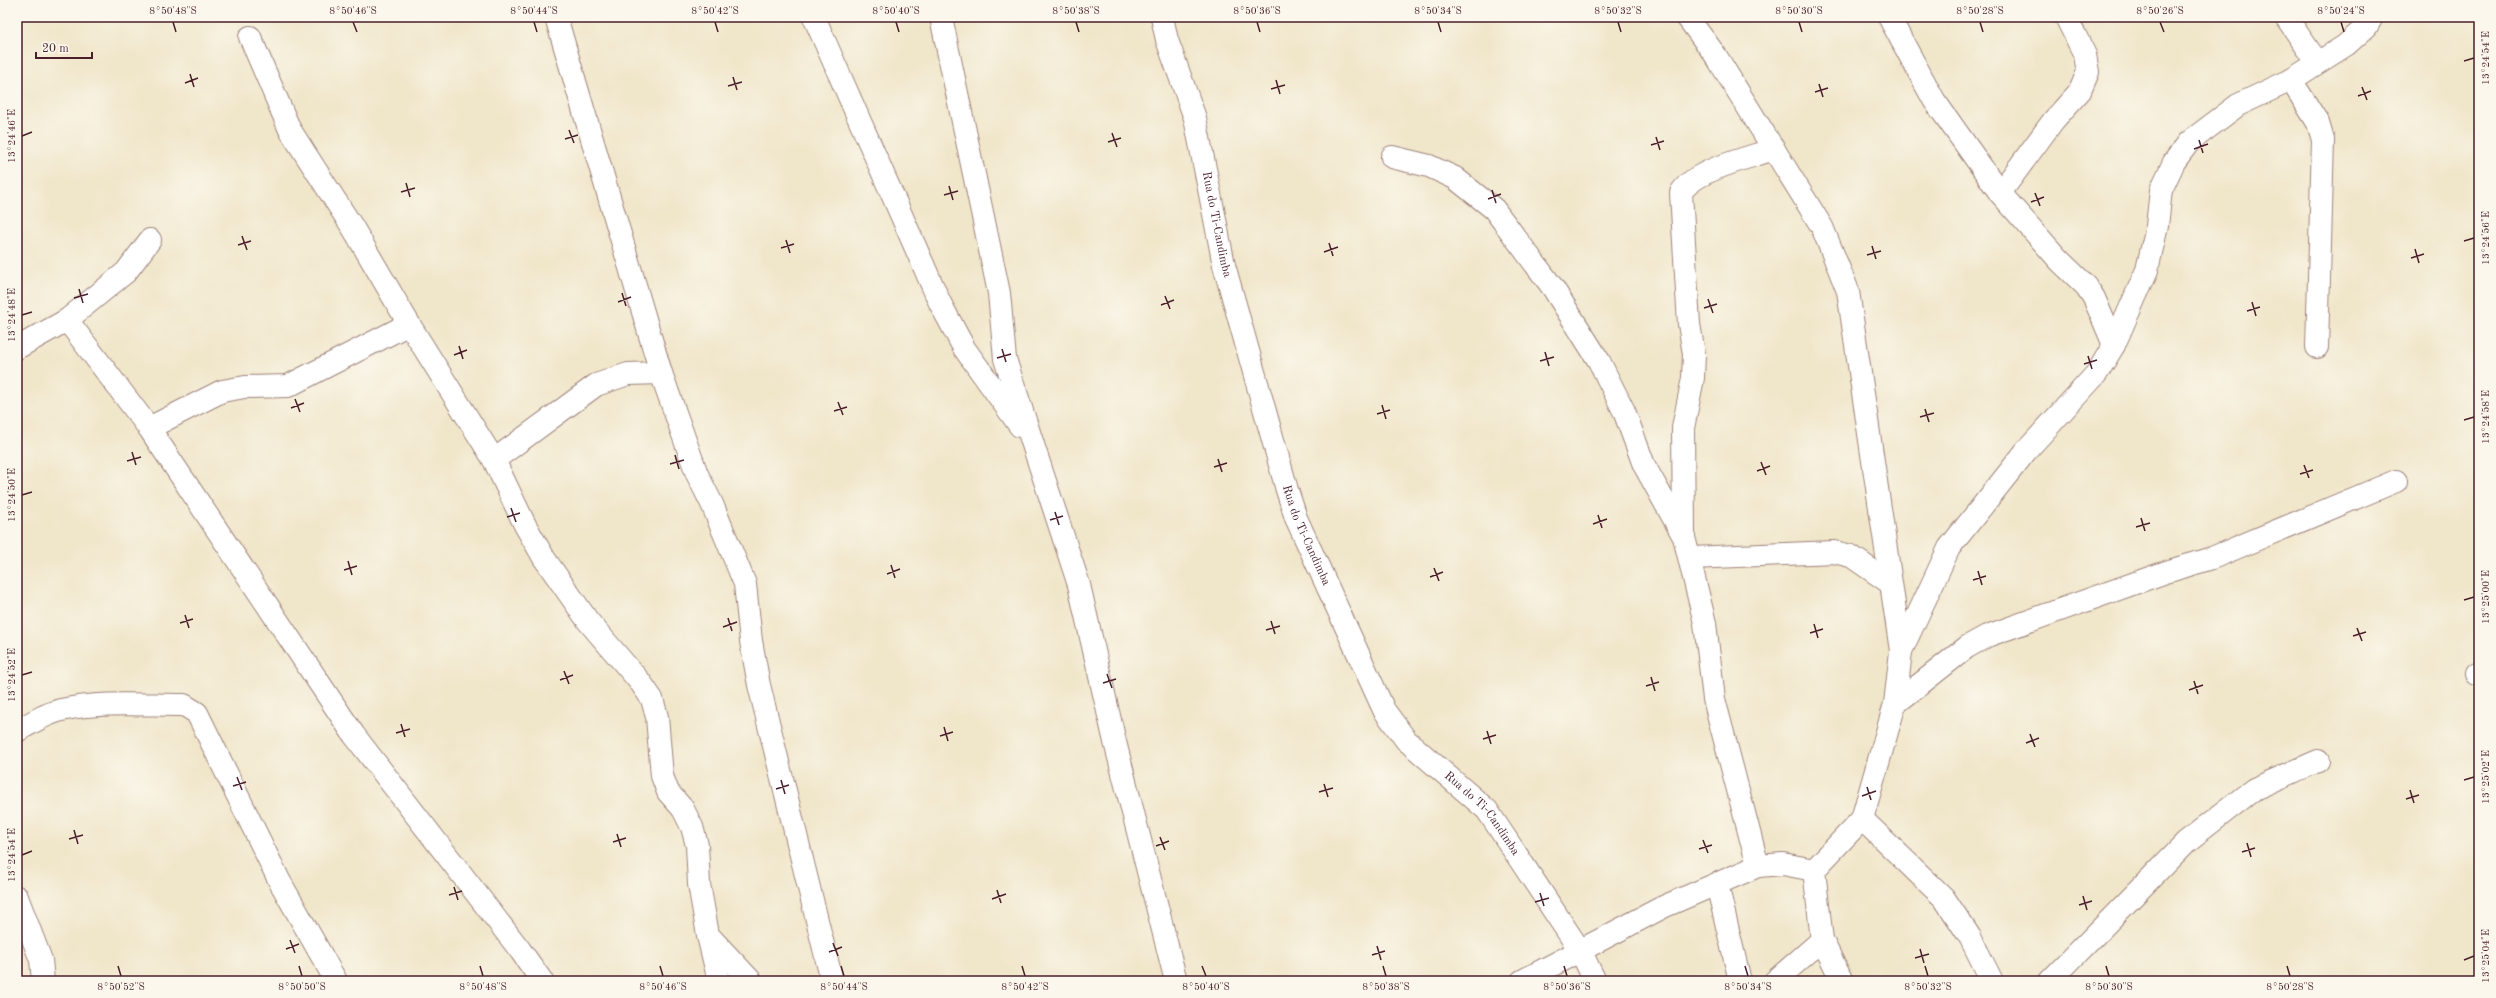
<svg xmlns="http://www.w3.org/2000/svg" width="2496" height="998" viewBox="0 0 2496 998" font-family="'Old Standard TT',serif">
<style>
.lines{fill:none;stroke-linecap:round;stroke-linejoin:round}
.minor-casing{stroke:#9d827a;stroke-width:24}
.minor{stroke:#fff;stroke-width:22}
.ticks{fill:none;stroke:#4a1f2b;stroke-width:1.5}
.labels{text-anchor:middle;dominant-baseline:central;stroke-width:3;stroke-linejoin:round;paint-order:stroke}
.street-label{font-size:12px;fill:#4a1f2b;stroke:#fbf7ec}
.neatline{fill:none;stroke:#4a1f2b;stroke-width:1.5}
.ticks-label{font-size:10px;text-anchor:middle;fill:#4a1f2b}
</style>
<rect width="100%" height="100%" fill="#fbf7ec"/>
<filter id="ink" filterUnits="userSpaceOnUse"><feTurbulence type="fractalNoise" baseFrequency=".025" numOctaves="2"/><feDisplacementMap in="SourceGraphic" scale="8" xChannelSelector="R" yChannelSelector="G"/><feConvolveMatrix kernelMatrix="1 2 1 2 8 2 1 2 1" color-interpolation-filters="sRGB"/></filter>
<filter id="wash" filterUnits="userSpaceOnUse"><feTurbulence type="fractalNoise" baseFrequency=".012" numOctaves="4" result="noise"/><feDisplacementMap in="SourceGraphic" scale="16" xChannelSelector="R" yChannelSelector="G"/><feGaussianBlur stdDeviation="0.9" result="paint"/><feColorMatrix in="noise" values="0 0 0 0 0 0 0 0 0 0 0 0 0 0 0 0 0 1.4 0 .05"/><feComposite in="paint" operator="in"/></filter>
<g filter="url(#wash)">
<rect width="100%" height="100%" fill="#f0e6ca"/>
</g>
<g filter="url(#ink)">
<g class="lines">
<!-- minor casing -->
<g class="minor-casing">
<g id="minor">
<path d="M556,17L661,373L697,474L712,504L745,584L751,641L759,685L832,981"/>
<path d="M814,17L940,303L964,348L1020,426"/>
<path d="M941,17L999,293L1005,359L1079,585L1115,742L1176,981"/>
<path id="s1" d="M1162,17L1167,40L1195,118L1224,265L1287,490L1296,518L1384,710L1406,740L1487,810L1581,952L1595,981"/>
<path d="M1687,17L1716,56L1822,227L1848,291L1901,651"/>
<path d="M1889,17L1934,100L2000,193L2059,260L2086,286L2094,298L2114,345"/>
<path d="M2286,17L2317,62"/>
<path d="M250,37L290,130L353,228L409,324L494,460L525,525L544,558L588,621L641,683L652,699L657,717L662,776L668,792L683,809L692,827L697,845L699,884L708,935L751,981"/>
<path d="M2291,80L2318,123L2323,140L2317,347"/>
<path d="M1392,157L1429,166L1455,178L1494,209L1553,288L1599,361L1624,411L1644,465L1684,537L1705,623L1714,699L1758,866"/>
<path d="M2000,193L2053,121L2080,91L2088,72L2085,55L2066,17"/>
<path d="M67,320L126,272L150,240"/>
<path d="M17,348L67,320L149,428L222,391L245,387L288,386L409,324"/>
<path d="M149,428L354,735L520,950L542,981"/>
<path d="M494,460L596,385L628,374L661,373"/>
<path d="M1684,532L1683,428L1693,378L1694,354L1689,324L1681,193C1693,170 1749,158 1774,149"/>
<path d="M1691,558L1834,552L1851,556L1890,583"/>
<path d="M2477,673H2479"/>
<path d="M1895,704L1967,647L1987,636L2166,572L2212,558L2396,481"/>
<path d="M17,731C31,723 45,714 61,710C101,701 144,705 184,705L197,713L280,882L336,981"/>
<path d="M1862,819L1944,898L1970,937L1992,981"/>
<path d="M1814,870L1822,940L1842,981"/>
<path d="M1717,884L1740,981"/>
<path d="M17,897L41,960L43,981"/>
<path d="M708,936L719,981"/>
<path d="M1522,981L1663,907L1758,866L1783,864L1814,870L1862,819L1895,704L1901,651L1949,548L2026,451L2097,373L2114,345L2147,270L2157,226L2161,190L2174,162L2189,142L2238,105L2291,80L2346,45L2367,26L2372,17"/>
<path d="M1775,981L1822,940"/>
<path d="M2050,981L2186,842L2254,789L2318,761"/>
</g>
</g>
<!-- minor -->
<use href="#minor" class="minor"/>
</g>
</g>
<!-- ticks -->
<path class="ticks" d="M173,22L176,32M353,22L357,32M534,22L537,32M715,22L718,32M896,22L899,32M1076,22L1079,32M1257,22L1260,32M1438,22L1441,32M1618,22L1621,32M1799,22L1802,32M1980,22L1983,32M2160,22L2164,32M2341,22L2344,32M2464,61L2474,58M190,74L194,87M733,77L737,90M1276,80L1280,94M185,83L198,78M1819,84L1823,97M728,86L742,82M2362,87L2367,100M1271,89L1285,85M1815,92L1828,88M2358,96L2371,91M569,130L574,143M1112,133L1117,147M22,136L32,132M1656,137L1660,150M565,139L578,135M2199,140L2203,153M1108,142L1121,138M1651,145L1664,141M2194,149L2208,144M406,183L410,197M949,186L953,200M1492,190L1496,203M401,192L415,188M2035,193L2040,206M944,195L958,191M1488,199L1501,194M2031,202L2044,197M242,236L247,250M786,240L790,253M2464,241L2474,238M1329,243L1333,256M238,245L251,241M1872,246L1876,259M781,248L794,244M2415,249L2419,263M1324,252L1338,247M1867,255L1881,251M2411,258L2424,254M79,289L83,303M622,293L626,306M1165,296L1170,309M74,298L88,294M1708,299L1713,313M618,302L631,297M2252,302L2256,316M1161,305L1174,300M1704,308L1717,304M2247,311L2260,307M22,315L32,312M459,346L463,359M1002,349L1006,362M1545,352L1549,366M454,355L467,350M2088,356L2092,369M997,358L1011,354M1540,361L1554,357M2084,364L2097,360M295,399L300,412M838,402L843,415M1382,405L1386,419M291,408L304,403M1925,409L1929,422M834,411L847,407M1377,414L1390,410M1920,417L1934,413M2464,420L2474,417M132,452L136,465M675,455L679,469M1218,459L1222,472M127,461L141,457M1761,462L1766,475M670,464L684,460M2304,465L2309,478M1214,467L1227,463M1757,471L1770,466M2300,474L2313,470M22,495L32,492M511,508L516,522M1055,512L1059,525M1598,515L1602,528M507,517L520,513M2141,518L2145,531M1050,520L1063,516M1593,524L1607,519M2136,527L2150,523M348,561L352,575M891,565L895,578M1434,568L1439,581M344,570L357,566M1978,571L1982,585M887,574L900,569M1430,577L1443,572M1973,580L1986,576M2464,600L2474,597M185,615L189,628M728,618L732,631M1271,621L1275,634M180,623L193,619M1814,624L1818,638M723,627L737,622M2357,628L2362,641M1266,630L1280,626M1810,633L1823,629M2353,636L2366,632M564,671L569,684M1107,674L1112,688M22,675L32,672M1651,677L1655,691M560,680L573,675M2194,681L2198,694M1103,683L1116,679M1646,686L1659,682M2189,690L2203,685M401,724L405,737M944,727L948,741M1487,731L1491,744M396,733L410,729M2030,734L2035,747M940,736L953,732M1483,739L1496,735M2026,743L2039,738M237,777L242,790M781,780L785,794M2464,780L2474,777M1324,784L1328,797M233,786L246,782M1867,787L1871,800M776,789L789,785M2410,790L2414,803M1319,792L1333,788M1862,796L1876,791M2406,799L2419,795M74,830L78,844M617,834L621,847M1160,837L1165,850M69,839L83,835M1703,840L1708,853M613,842L626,838M2247,843L2251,857M1156,846L1169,841M1699,849L1712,845M2242,852L2255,848M22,855L32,851M454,887L458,900M997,890L1001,903M1540,893L1544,906M449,895L462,891M2083,896L2087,910M992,899L1006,894M1535,902L1549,898M2079,905L2092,901M290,940L295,953M833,943L838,956M1377,946L1381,960M286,949L299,944M1920,949L1924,963M829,952L842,947M1372,955L1385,951M1915,958L1929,954M2464,960L2474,956M118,966L121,976M299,966L302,976M480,966L483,976M660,966L663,976M841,966L844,976M1022,966L1025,976M1202,966L1206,976M1383,966L1386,976M1564,966L1567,976M1745,966L1748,976M1925,966L1928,976M2106,966L2109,976M2287,966L2290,976"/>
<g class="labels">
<!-- street labels -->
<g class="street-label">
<text stroke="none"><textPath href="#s1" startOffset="215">Rua do Ti-Candimba</textPath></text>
<text stroke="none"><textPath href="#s1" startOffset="539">Rua do Ti-Candimba</textPath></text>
<text stroke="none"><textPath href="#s1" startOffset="874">Rua do Ti-Candimba</textPath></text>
</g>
</g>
<!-- margin -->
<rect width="2496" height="998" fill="none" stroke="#fbf7ec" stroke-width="44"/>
<!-- scale -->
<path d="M36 52v6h56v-6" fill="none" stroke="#4a1f2b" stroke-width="2"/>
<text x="42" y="52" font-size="12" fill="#4a1f2b" stroke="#fbf7ec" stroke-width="3" paint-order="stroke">20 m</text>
<rect x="22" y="22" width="2452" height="954" class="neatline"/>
<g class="ticks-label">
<text x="173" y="14">8°50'48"S</text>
<text x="353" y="14">8°50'46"S</text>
<text x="534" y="14">8°50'44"S</text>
<text x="715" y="14">8°50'42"S</text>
<text x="896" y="14">8°50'40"S</text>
<text x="1076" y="14">8°50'38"S</text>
<text x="1257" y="14">8°50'36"S</text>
<text x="1438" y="14">8°50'34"S</text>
<text x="1618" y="14">8°50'32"S</text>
<text x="1799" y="14">8°50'30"S</text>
<text x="1980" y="14">8°50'28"S</text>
<text x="2160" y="14">8°50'26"S</text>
<text x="2341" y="14">8°50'24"S</text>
<text transform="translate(2485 58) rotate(-90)" y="4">13°24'54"E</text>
<text transform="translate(11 136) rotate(-90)" y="4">13°24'46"E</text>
<text transform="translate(2485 238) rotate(-90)" y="4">13°24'56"E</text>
<text transform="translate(11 315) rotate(-90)" y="4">13°24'48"E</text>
<text transform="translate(2485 417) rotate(-90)" y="4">13°24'58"E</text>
<text transform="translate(11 495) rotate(-90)" y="4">13°24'50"E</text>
<text transform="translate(2485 597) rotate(-90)" y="4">13°25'00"E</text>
<text transform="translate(11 675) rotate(-90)" y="4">13°24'52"E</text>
<text transform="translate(2485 777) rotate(-90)" y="4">13°25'02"E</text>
<text transform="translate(11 855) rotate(-90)" y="4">13°24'54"E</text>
<text transform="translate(2485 956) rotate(-90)" y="4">13°25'04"E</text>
<text x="121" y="990">8°50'52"S</text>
<text x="302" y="990">8°50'50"S</text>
<text x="483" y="990">8°50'48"S</text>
<text x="663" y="990">8°50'46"S</text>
<text x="844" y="990">8°50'44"S</text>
<text x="1025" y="990">8°50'42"S</text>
<text x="1206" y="990">8°50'40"S</text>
<text x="1386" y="990">8°50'38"S</text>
<text x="1567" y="990">8°50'36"S</text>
<text x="1748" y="990">8°50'34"S</text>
<text x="1928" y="990">8°50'32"S</text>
<text x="2109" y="990">8°50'30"S</text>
<text x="2290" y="990">8°50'28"S</text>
</g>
</svg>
